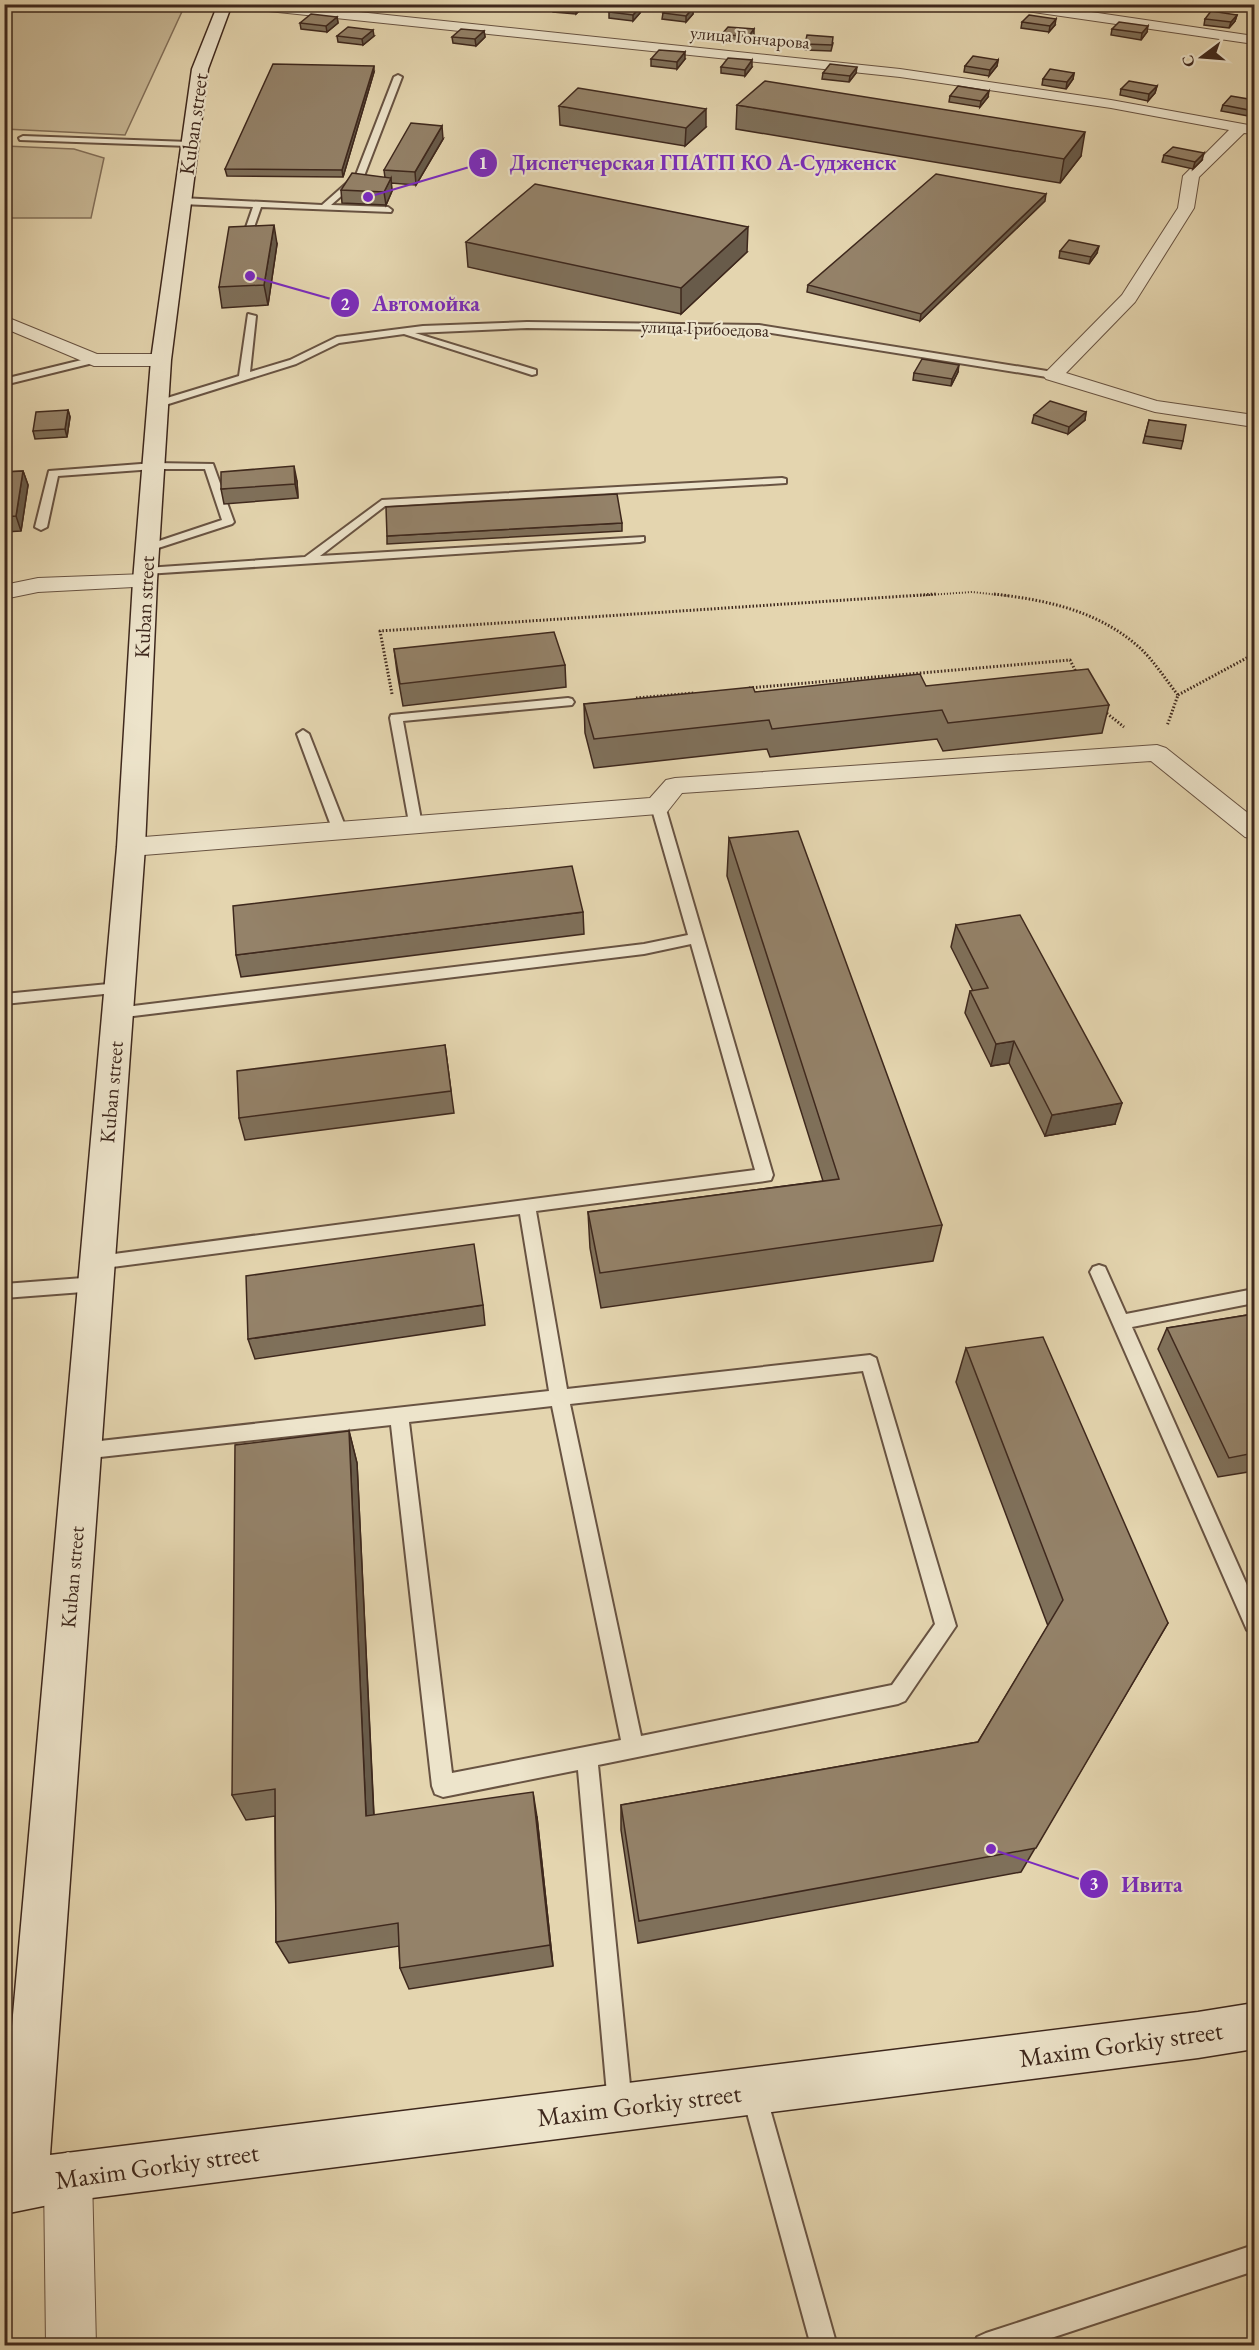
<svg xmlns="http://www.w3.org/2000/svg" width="1259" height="2350" viewBox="0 0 1259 2350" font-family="'EB Garamond',serif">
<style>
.green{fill:#c8b896;stroke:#83705a;stroke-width:1.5}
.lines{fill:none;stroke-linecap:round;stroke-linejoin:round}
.lane-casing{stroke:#685342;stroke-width:4}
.street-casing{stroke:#685342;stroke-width:2}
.secondary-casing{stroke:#3e281d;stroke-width:3}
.path-far1{stroke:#3e281d;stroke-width:2;stroke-dasharray:1 2;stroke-linecap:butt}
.path{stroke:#3e281d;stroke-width:3;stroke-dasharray:1.5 2;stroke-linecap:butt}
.lane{fill:#ede4cb;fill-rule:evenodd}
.street{fill:#ede4cb;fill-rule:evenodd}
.secondary{fill:#ede4cb;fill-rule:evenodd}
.wall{fill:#7f705a;stroke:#3e281d;stroke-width:1.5}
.shaded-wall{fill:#685b4a;stroke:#3e281d;stroke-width:1.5}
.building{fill:#948269;stroke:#3e281d;stroke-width:1.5}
.labels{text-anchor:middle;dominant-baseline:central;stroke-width:4.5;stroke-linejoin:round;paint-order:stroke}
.far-street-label{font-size:18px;fill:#3e281d;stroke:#ede4cb}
.street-label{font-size:21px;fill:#3e281d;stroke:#ede4cb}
.near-street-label{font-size:26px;fill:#3e281d;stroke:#ede4cb}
.leader{fill:none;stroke:#7b2cbf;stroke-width:2}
.callout-dot{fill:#7b2cbf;stroke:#ede4cb;stroke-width:2}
.mark-label{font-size:18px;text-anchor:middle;font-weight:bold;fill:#fff}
.callout-label{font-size:22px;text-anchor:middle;font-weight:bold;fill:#7b2cbf;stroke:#ede4cb;stroke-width:4.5;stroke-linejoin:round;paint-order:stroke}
</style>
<rect width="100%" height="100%" fill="#e4d5af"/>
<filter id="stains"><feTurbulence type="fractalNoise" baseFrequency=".00333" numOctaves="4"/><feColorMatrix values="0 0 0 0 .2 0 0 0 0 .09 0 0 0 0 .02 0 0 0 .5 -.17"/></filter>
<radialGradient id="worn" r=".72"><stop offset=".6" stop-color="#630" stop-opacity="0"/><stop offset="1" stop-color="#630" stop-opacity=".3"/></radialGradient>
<!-- green -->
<path class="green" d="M4,5L5,4L185,5L125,135L5,129Z
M5,146L74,149L104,158L91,218H5Z"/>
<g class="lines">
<!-- lane casing -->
<g class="lane-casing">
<path id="lane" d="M398,75L402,77L364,176L331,205L388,207L392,210L391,212L261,207L251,236L247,239L243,236L253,207L181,204L177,201L181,198L322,205L356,175L394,77Z
M23,136L189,142L193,144L189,146L20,140L19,138Z
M248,314L256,316L250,372L290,360L337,337L423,326L527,322L759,325L1053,372L1058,375L1053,378L759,331L527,328L415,333L536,370V374L532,375L404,334L339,343L296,364L162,406H154V402L239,376Z
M94,357L97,358V362L4,385V379Z
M154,463L213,464L234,522L232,524L152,550H144V546L222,520L205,469H154L58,476L47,527L41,530L35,527L49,471Z
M782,478L786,479V483L385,506L320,556L644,537V541L640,542L146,574L140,571L146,568L305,557L382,500Z
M568,698L572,699L574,702L572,705L403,721L422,825L420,828H410L390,718L391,715Z
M303,730L309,734L347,831L345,834L340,835L333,831L297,734Z
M658,802L665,806L773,1175L771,1180L765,1181L536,1211L567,1389L870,1355L876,1358L956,1626L905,1701L898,1704L598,1765L632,2105L629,2114L620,2117L611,2114L608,2105L578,1770L443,1797L435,1794L432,1786L391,1425L82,1459L75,1457L73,1451L75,1445L82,1443L549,1391L520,1214L97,1269L91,1267L88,1262L91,1257L755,1170L691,944L644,954L117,1018L112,1017L109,1013L112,1009L117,1008L644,944L688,935L651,806ZM863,1371L935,1624L892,1685L641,1736L570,1404ZM552,1406L621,1740L452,1773L409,1422Z
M119,983L126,988L124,992L4,1004V994Z
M1099,1265L1105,1267L1126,1314L1254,1289V1303L1132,1327L1254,1601V1632L1247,1630L1090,1272L1093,1267Z
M96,1277L102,1279L105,1284L102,1289L96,1291L4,1298V1284Z
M753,2079L761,2083L765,2091L837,2346H811L741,2091L745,2083Z
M1254,2245V2271L1027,2346H973L977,2337L986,2333Z"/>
</g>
<!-- street casing -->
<g class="street-casing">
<path id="street" d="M234,4H283L900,69L1111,100L1254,126V134L1244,133L1199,177L1194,208L1135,302L1066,373L1157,401L1254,415V427L1155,412L1046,379L1043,375L1122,295L1178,208L1183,176L1229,130L1111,108L900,77L240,8Z
M1000,4H1037L1254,36V44L1006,8Z
M4,316L97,354H161L168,356L170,360L168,364L161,366H94L4,328Z
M145,574L153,576L156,581L153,586L38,592L4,599V585L38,578Z
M1157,745L1166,748L1254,818V839L1245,837L1151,761L682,793L667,812L658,814L131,856L122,853L118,847L122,841L131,838L650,798L666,780L675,778Z
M68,2152L85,2159L92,2176L96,2346H46L44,2176L51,2159Z"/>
</g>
<!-- secondary casing -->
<g class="secondary-casing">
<path id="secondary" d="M218,4H232L208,69L171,360L157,581L145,847L50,2155L1198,2012L1254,2003V2049L1198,2058L68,2201L4,2214V2116L117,847L133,581L151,360L192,69Z"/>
</g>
<!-- path-far1 -->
<path class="path-far1" d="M914,596L972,592L1009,596"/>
<!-- path -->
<path class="path" d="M994,594C1047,600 1099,611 1140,648C1154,661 1166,680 1178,695L1167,726
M749,688L1070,660L1077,674
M392,694L380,631L936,594
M1178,695L1254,654
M636,698L694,693
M1104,711L1124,727"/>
<!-- lane -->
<use href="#lane" class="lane"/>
<!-- street -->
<use href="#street" class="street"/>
<!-- secondary -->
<use href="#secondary" class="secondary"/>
</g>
<!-- wall -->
<path class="wall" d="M328,4H357L352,8L329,6Z
M554,4H583V7L576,14L553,12L552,6Z
M889,4H912L908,8Z
M693,8V14L686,22L662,19L663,13Z
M609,12L640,13L633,21L609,18Z
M1237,15L1235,21L1229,28L1204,25L1205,19Z
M337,17L338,23L327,32L301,29L300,23Z
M1022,22L1055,25L1049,32L1021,28Z
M1112,29L1147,32L1141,40L1111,35Z
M484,31L485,37L476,46L453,43L452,37Z
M722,34L754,35L748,43L721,40Z
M337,36H374L363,45L338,42Z
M833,43L831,51L805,50V44Z
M651,59H685L677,69L651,66Z
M998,60L997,66L989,76L964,72L965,66Z
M721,67H752L745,76L721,73Z
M374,72L343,177L227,176L225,169Z
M823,73H856L849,82L822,79Z
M1074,73L1073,79L1066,89L1042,85L1043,79Z
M1157,86L1155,93L1148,101L1120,95L1121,89Z
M950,96L988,97L980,107L949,102Z
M1254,100V117L1221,111L1223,105Z
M737,105L1081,156L1060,183L736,129Z
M559,106L706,127L685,146L560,125Z
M443,139L416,185L391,183L392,191L386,205L342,203L341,190L385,178L384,170Z
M1164,155L1202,160L1193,169L1162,162Z
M1045,201L920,321L807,292L808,285Z
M466,242L747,252L681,314L468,267Z
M277,244L268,305L222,308L219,287Z
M1060,251L1097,253L1089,264L1059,258Z
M958,372L951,386L913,380L914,373Z
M68,410L70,417L67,437L35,439L33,431Z
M1086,412L1085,420L1068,434L1032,423L1034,415Z
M1149,420L1183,441L1181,449L1143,443Z
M1254,443V467L1250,466Z
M23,471L28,485L21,531L4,532V472Z
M297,481L298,498L224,504L221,489Z
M622,523V531L387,544V536Z
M394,649L565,665L566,687L403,706L397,672Z
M926,686L1109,705L1102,733L943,751L937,739L770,757L767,749L594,768L585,733L584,704L755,692Z
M729,838L942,1225L933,1261L601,1308L590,1248L588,1212L823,1181L727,876Z
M583,912L584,934L241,977L236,955Z
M956,925L1115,1124L1045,1136L1009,1063L991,1066L965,1013L970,991H973L951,947Z
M445,1045L454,1113L245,1140L239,1118Z
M483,1305L485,1325L255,1359L248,1339Z
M1254,1314V1471L1218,1477L1158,1349L1167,1328Z
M966,1348L1168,1623L1021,1872L638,1943L621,1830V1805L978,1742L1048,1626L956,1382Z
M349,1431L357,1463L374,1815L537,1817L553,1966L409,1989L400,1968L399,1946L289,1963L276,1942L275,1816L246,1820L232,1795Z"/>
<!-- shaded-wall -->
<path class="shaded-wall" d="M579,4H583V7L576,14V8Z
M640,7V13L633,21V15Z
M693,8V14L686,22V16Z
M1237,15L1235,21L1229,28L1231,22Z
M337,17L338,23L327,32L326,26Z
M1056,19L1055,25L1049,32L1050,26Z
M1148,26L1147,32L1141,40L1142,33Z
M754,29V35L748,43V37Z
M373,30L374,36L363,45L362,39Z
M484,31L485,37L476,46L475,39Z
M685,52V59L677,69V62Z
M752,60V67L745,76V70Z
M998,60L997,66L989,76L990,70Z
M374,66V72L343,177L342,170Z
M857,67L856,73L849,82L850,76Z
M1074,73L1073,79L1066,89L1067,82Z
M1157,86L1155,93L1148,101L1149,94Z
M989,91L988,97L980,107L981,101Z
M706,109V127L685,146L686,128Z
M442,126L443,139L416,185L415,172Z
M1085,132L1081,156L1060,183L1064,159Z
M1204,153L1202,160L1193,169L1195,162Z
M391,178L392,191L386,205L384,192Z
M1046,194L1045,201L920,321L921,314Z
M274,225L277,244L268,305L264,285Z
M748,227L747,252L681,314V288Z
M1099,246L1097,253L1089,264L1091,257Z
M959,365L958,372L951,386L952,379Z
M68,410L70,417L67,437L65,429Z
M1086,412L1085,420L1068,434L1069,427Z
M294,466L297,481L298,498L295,484Z
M23,471L28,485L21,531L16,516Z
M1014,1041L1009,1063L991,1066L996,1044Z
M1122,1103L1115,1124L1045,1136L1052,1115Z
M349,1431L357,1463L375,1841L366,1816Z
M533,1792L537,1817L553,1966L550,1945Z"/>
<!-- building -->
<path class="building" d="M554,4H579L576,8L552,6Z
M616,5L640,7L633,15L609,12Z
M670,5L693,8L686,16L663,13Z
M1211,11L1237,15L1231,22L1205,19Z
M311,14L337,17L326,26L300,23Z
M1029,15L1056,19L1050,26L1022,22Z
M1119,22L1148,26L1142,33L1112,29Z
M348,27L373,30L362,39L337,36Z
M728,27L754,29L748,37L722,34Z
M461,29L484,31L475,39L452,37Z
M807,35L833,37L832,45L805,44Z
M659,50L685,52L677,62L651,59Z
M973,56L998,60L990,70L965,66Z
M728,58L752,60L745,70L721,67Z
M273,64L374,66L342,170L225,169Z
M830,64L857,67L850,76L823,73Z
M1050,69L1074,73L1067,82L1043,79Z
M765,81L1085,132L1064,159L737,105Z
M1129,81L1157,86L1149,94L1121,89Z
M958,86L989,91L981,101L950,96Z
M578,88L706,109L686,128L559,106Z
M1231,96L1254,100V111L1223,105Z
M411,123L442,126L415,172L384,170Z
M1173,147L1204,153L1195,162L1164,155Z
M352,173L391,178L384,192L341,190Z
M936,174L1046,194L921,314L808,285Z
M535,184L748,227L681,288L466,242Z
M274,225L264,285L219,287L229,227Z
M1069,240L1099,246L1091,257L1060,251Z
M922,359L959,365L952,379L914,373Z
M1050,401L1086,412L1069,427L1034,415Z
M68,410L65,429L33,431L36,412Z
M1149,420L1186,425L1183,441L1145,436Z
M294,466L295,484L221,489V472Z
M23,471L16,516L4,517V472Z
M617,494L622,523L387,536L386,507Z
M554,632L565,665L400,684L394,649Z
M1088,669L1109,705L948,723L942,710L772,729L769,720L594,739L584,704L753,687L755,692L920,674L926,686Z
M798,831L942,1225L600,1273L588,1212L839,1179L729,838Z
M572,866L583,912L236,955L233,906Z
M1020,915L1122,1103L1052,1115L1014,1041L996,1044L970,991L988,988L956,925Z
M445,1045L451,1091L239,1118L237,1071Z
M474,1244L483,1305L248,1339L246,1276Z
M1254,1314V1453L1229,1458L1167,1328Z
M1043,1337L1168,1623L1036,1848L639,1921L621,1805L978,1742L1063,1600L966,1348Z
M349,1431L366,1816L533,1792L550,1945L400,1968L398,1923L276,1942L275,1789L232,1795L235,1445Z"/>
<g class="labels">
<!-- far-street labels -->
<g class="far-street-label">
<text transform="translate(750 37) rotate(5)">улица Гончарова</text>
<text transform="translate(705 328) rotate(2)">улица Грибоедова</text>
</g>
<!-- street labels -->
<g class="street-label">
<text transform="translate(193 124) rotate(-82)">Kuban street</text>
<text transform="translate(144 607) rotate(-87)">Kuban street</text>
<text transform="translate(111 1092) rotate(-85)">Kuban street</text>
<text transform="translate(72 1577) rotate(-85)">Kuban street</text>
</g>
<!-- near-street labels -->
<g class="near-street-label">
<text transform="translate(1121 2044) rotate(-8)">Maxim Gorkiy street</text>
<text transform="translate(639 2105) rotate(-7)">Maxim Gorkiy street</text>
<text transform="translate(157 2166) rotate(-8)">Maxim Gorkiy street</text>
</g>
</g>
<!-- callouts -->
<path class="leader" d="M368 197L483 163M250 276L345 303M991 1849L1094 1884"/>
<g class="callout-dot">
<circle cx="368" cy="197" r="6"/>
<circle cx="250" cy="276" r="6"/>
<circle cx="991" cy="1849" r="6"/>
<circle cx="483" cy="163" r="15"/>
<circle cx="345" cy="303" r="15"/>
<circle cx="1094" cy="1884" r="15"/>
</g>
<g class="mark-label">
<text x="483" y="169">1</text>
<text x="345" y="310">2</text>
<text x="1094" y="1890">3</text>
</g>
<g class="callout-label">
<text x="703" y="170">Диспетчерская ГПАТП КО А-Судженск</text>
<text x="426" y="311">Автомойка</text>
<text x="1152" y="1892">Ивита</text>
</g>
<!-- margin -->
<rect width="1259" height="2350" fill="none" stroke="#e4d5af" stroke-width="24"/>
<rect x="6" y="6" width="1247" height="2338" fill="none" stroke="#3e281d" stroke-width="3"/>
<rect x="12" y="12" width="1235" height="2326" fill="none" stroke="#3e281d" stroke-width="1.5"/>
<!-- north arrow -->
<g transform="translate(1202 57) rotate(254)" stroke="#ede4cb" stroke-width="4.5" paint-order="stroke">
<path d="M0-4.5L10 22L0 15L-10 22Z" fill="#3e281d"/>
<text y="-9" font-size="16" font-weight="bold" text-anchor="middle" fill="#3e281d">С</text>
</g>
<rect width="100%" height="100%" filter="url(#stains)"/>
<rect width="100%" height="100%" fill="url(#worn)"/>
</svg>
